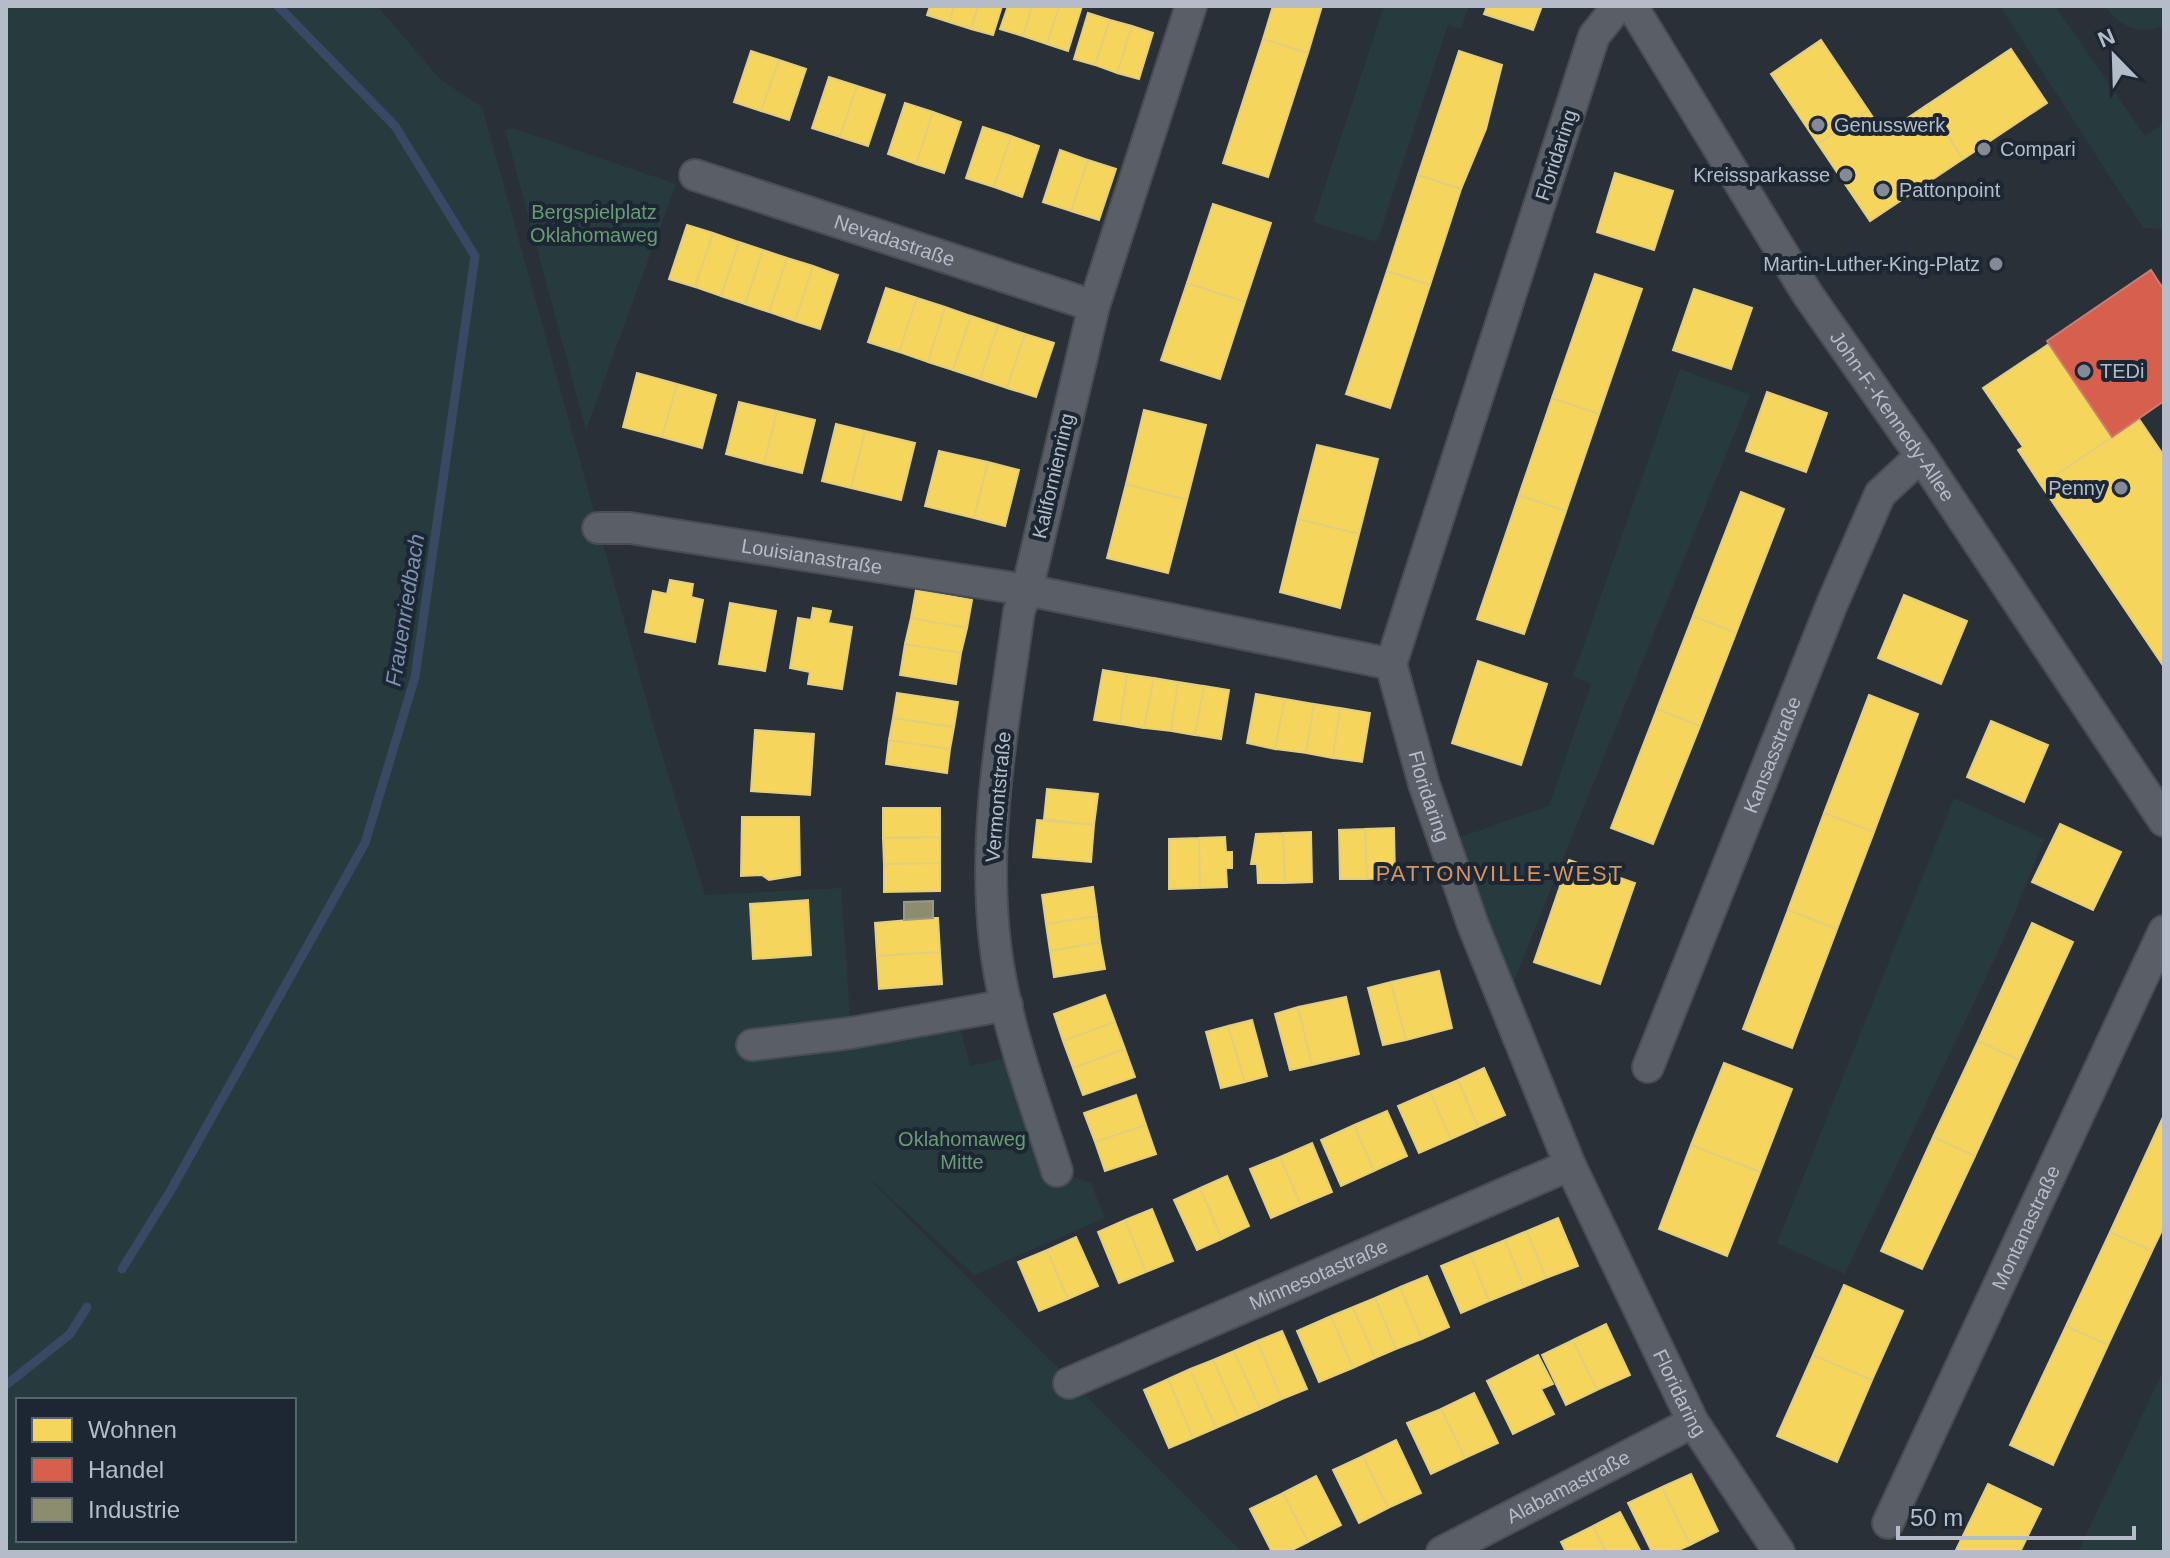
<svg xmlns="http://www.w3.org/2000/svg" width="2170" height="1558" viewBox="0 0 2170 1558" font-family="Helvetica,sans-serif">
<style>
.green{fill:#273a3e;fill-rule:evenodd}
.homes{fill:#f6d55c;stroke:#e2ce7d;stroke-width:2}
.shops{fill:#d6604d;stroke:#cc7c72;stroke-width:2}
.industry{fill:#8c8c6e;stroke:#989a89;stroke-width:2}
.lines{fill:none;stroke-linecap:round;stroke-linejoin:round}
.stream{stroke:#384963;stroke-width:9}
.minor-casing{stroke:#484c53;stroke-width:34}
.minor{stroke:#5a5e66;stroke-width:30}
.poi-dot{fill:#848b96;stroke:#1d2633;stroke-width:3}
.labels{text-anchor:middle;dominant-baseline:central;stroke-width:8;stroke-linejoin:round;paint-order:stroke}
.poi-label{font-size:20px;fill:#b4bcc9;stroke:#1d2633;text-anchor:start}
.street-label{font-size:20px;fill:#b4bcc9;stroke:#1d2633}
.park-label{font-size:20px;fill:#6b9a76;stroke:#1d2633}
.water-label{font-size:22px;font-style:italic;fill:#7c92b1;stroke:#1d2633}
.neighbourhood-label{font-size:22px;letter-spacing:2px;fill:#d59563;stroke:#1d2633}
</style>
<rect width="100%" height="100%" fill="#2a3038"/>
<!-- green -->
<path class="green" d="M6,6H377L441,80L482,107L655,731L705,895L841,888L851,1032L957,1016L970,1066L1020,1055L1057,1171L1091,1183L1105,1218L974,1275L859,1169L1242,1552H6ZM18,1400H294V1540H18Z
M1384,6H1469L1461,29L1448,25L1377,242L1313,222Z
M2000,6H2055L2145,136L2164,123V229L2143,228Z
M2105,6H2164V26C2140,35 2119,27 2105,6Z
M512,128L676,184L586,430L505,130Z
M1680,369L1750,395L1513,983L1458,838L1549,806L1591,684L1573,676Z
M1954,798L2044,839L2005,937L1845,1274L1777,1243Z
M2164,1369V1552H2078Z"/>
<!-- homes -->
<path class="homes" d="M930,6H954L949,22L927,15Z
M954,6H978L971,29L949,22Z
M978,6H1002L993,35L971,29Z
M1008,6H1032L1023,36L1000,29Z
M1032,6H1059L1047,44L1023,36Z
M1059,6H1082L1068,51L1047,44Z
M1273,6H1322L1308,53L1263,39Z
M1487,6H1542L1533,30L1484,14Z
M1088,13L1110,20L1095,65L1074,59Z
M1110,20L1132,26L1117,73L1095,65Z
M1132,26L1153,33L1139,79L1117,73Z
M1263,39L1308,53L1268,177L1223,163Z
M1821,40L1868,110L1818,144L1771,74Z
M2011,49L2047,103L1963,159L1927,105Z
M751,51L779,60L761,111L734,102Z
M1459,51L1502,65L1486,129L1461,189L1418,175Z
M779,60L806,69L789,120L761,111Z
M829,77L857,86L840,137L812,128Z
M857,86L885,95L868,146L840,137Z
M905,103L933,112L916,164L888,154Z
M1927,105L1963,159L1870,221L1818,144L1868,110L1884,134Z
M933,112L961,122L944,173L916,164Z
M983,127L1011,136L994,187L966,178Z
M1011,136L1039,146L1022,197L994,187Z
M1060,150L1088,160L1071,211L1043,202Z
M1088,160L1116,169L1099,220L1071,211Z
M1615,173L1673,191L1654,250L1597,232Z
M1418,175L1461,189L1430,285L1387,271Z
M1213,204L1271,223L1245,302L1187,283Z
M687,225L713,233L695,287L669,279Z
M713,233L739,242L721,296L695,287Z
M739,242L763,250L745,304L721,296Z
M763,250L787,258L769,312L745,304Z
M787,258L813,266L795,321L769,312Z
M813,266L838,275L820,329L795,321Z
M1387,271L1430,285L1390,408L1346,394Z
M1595,274L1642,289L1599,414L1552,398Z
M1187,283L1245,302L1220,379L1161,360Z
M886,288L917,298L899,352L868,342Z
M1694,289L1752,308L1731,369L1673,350Z
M917,298L945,307L928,362L899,352Z
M945,307L971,316L953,370L928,362Z
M971,316L998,325L980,379L953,370Z
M998,325L1025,334L1007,388L980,379Z
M1025,334L1054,343L1036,397L1007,388Z
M2049,344L2112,437L2041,485L2018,450L2023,447L1983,388Z
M637,373L677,384L662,437L623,427Z
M677,384L716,395L702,448L662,437Z
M1767,392L1827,413L1806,472L1746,451Z
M1552,398L1599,414L1566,511L1519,495Z
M739,402L777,411L764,464L726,454Z
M1144,410L1206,425L1187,500L1126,484Z
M777,411L815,420L802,473L764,464Z
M2139,419L2164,456V667L2041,485Z
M836,424L865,431L851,488L822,481Z
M865,431L915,443L901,500L851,488Z
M1317,445L1378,459L1359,534L1298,519Z
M939,451L988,462L974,518L925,506Z
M988,462L1019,470L1005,526L974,518Z
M1126,484L1187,500L1168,573L1107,558Z
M1741,492L1784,509L1736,633L1693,616Z
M1519,495L1566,511L1524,634L1477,619Z
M1298,519L1359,534L1340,608L1280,592Z
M670,580L693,584L691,597L703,600L695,642L645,632L653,591L667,594Z
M916,590L972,600L967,628L911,618Z
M1904,595L1967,621L1941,684L1878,658Z
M730,603L776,611L765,671L719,664Z
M813,608L831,611L828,623L852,627L842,689L808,684L810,672L790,668L798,618L811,620Z
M1693,616L1736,633L1700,726L1657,709Z
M911,618L967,628L961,653L905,644Z
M905,644L961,653L956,684L900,675Z
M1478,661L1547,684L1521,765L1452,743Z
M1103,670L1127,674L1120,724L1094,720Z
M1127,674L1154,678L1144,728L1120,724Z
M1154,678L1178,682L1171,731L1144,728Z
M1178,682L1204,686L1195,735L1171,731Z
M1204,686L1229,690L1221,739L1195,735Z
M897,693L958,702L954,727L893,718Z
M1256,694L1285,699L1275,749L1247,743Z
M1869,695L1918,714L1874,832L1824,813Z
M1285,699L1314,704L1306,753L1275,749Z
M1314,704L1340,708L1333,758L1306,753Z
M1340,708L1370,713L1362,762L1333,758Z
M1657,709L1700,726L1653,844L1611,828Z
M893,718L954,727L950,749L889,740Z
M1991,721L2048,745L2024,802L1967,777Z
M755,730L814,734L810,795L751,791Z
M889,740L950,749L947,773L886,764Z
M1047,789L1098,794L1094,825L1044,819Z
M883,808H940V837L883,838Z
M1824,813L1874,832L1837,929L1788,910Z
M742,817H799L800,875L769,880L762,875L741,876Z
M1037,820L1094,825L1091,862L1033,857Z
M2060,824L2121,852L2093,910L2032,882Z
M1394,828L1395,878L1367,879L1365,829Z
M1365,829L1367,879H1340L1339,830Z
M1311,832L1312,882L1285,883L1283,833Z
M1283,833L1285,883H1258L1257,864H1251L1256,834Z
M940,837V863L884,864L883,838Z
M1225,837L1226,852H1232V868H1226L1227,887L1200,888L1199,838Z
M1199,838L1200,888L1169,889V839Z
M1569,860L1635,883L1600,984L1534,962Z
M940,863V891L884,892V864Z
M1093,887L1097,916L1046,924L1042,895Z
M808,900L811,955L753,959L750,904Z
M1788,910L1837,929L1792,1048L1743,1029Z
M1097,916L1100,942L1050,951L1046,924Z
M933,918H938L940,952L877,956L875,923Z
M2032,923L2073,942L2019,1060L1978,1041Z
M1100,942L1105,969L1054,977L1050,951Z
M940,952L942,984L879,989L877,956Z
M1439,971L1452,1028L1406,1040L1391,982Z
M1391,982L1406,1040L1383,1045L1368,988Z
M1105,995L1115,1022L1063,1041L1054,1014Z
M1346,997L1359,1054L1312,1065L1298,1007Z
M1298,1007L1312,1065L1290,1070L1275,1014Z
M1252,1020L1267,1076L1245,1082L1228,1026Z
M1115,1022L1125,1049L1073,1068L1063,1041Z
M1228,1026L1245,1082L1221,1088L1206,1032Z
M1978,1041L2019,1060L1975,1156L1933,1137Z
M1125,1049L1135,1077L1083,1095L1073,1068Z
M1724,1063L1792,1089L1760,1172L1691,1145Z
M1484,1068L1505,1115L1478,1127L1458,1080Z
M1458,1080L1478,1127L1451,1139L1430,1092Z
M1430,1092L1451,1139L1419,1153L1398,1106Z
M1136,1095L1146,1125L1095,1142L1084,1113Z
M1387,1111L1407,1156L1374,1171L1354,1125Z
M2164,1115V1226L2152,1251L2110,1232Z
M1146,1125L1156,1154L1105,1171L1095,1142Z
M1354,1125L1374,1171L1341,1186L1321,1140Z
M1933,1137L1975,1156L1922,1269L1881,1251Z
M1312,1143L1332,1192L1301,1205L1280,1157Z
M1691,1145L1760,1172L1727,1256L1659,1229Z
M1280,1157L1301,1205L1271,1218L1250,1169Z
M1227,1176L1249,1226L1222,1239L1200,1188Z
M1200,1188L1222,1239L1197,1250L1174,1200Z
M1152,1209L1173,1261L1146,1272L1125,1220Z
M1558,1218L1578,1266L1546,1278L1527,1231Z
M1125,1220L1146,1272L1119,1283L1098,1232Z
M1527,1231L1546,1278L1524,1287L1505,1240Z
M2110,1232L2152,1251L2108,1345L2066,1326Z
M1076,1237L1098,1286L1068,1299L1047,1250Z
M1505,1240L1524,1287L1489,1301L1470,1254Z
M1047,1250L1068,1299L1039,1311L1018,1262Z
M1470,1254L1489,1301L1461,1313L1441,1266Z
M1427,1276L1449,1327L1422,1339L1400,1287Z
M1844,1285L1903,1311L1872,1380L1813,1355Z
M1400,1287L1422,1339L1396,1349L1375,1298Z
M1375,1298L1396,1349L1375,1358L1353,1307Z
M1353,1307L1375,1358L1353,1368L1331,1316Z
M1331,1316L1353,1368L1319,1382L1297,1331Z
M1606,1324L1630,1375L1597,1390L1573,1340Z
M2066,1326L2108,1345L2053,1465L2010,1445Z
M1282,1331L1307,1389L1282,1399L1257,1341Z
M1573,1340L1597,1390L1566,1405L1542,1355Z
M1257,1341L1282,1399L1260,1409L1234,1351Z
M1234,1351L1260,1409L1239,1418L1213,1360Z
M1538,1355L1553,1384L1541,1389L1554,1414L1513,1434L1487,1381Z
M1813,1355L1872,1380L1837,1462L1777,1436Z
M1213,1360L1239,1418L1216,1428L1190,1369Z
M1190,1369L1216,1428L1193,1438L1168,1379Z
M1168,1379L1193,1438L1169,1448L1144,1390Z
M1474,1393L1498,1443L1465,1458L1441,1409Z
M1441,1409L1465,1458L1431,1474L1407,1423Z
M1396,1440L1421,1493L1388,1508L1363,1456Z
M1363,1456L1388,1508L1359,1523L1333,1470Z
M1691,1474L1718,1531L1690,1545L1662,1487Z
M1316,1476L1341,1525L1308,1542L1283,1493Z
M1988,1484L2041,1509L2020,1552H1955Z
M1662,1487L1690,1545L1674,1552H1652L1628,1503Z
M1283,1493L1308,1542L1288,1552H1272L1250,1509Z
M1620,1512L1641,1552H1606L1593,1526Z
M1593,1526L1606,1552H1566L1561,1542Z"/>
<!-- shops -->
<path class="shops" d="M2151,270L2164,290V401L2112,437L2047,341Z"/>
<!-- industry -->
<path class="industry" d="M933,901V918L904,920V902Z"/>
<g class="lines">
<!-- stream -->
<path class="stream" d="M122,1269L171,1190L365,843L415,677L475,256L395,126L278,6
M6,1385L70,1334L87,1307"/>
<!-- minor casing -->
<g class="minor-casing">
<g id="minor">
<path d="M1191,6L1094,306L1027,590L1391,664"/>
<path id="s1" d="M1618,6L1594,36L1391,664L1424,784L1473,925L1570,1165L1693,1422L1779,1552"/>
<path id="s2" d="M1632,6L1808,295L1921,456L2164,821"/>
<path id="s3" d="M695,175L1094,306"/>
<path id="s4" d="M598,528H630L1027,590L1019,611C1004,721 982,832 995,943C1004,1021 1033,1097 1057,1171"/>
<path d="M752,1045L851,1033L1007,1005"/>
<path id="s5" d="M1648,1067L1832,604L1880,494L1921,456"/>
<path id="s6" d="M1069,1383L1570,1165"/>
<path id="s7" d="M1888,1523L2164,931"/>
<path id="s8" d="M1442,1552L1693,1422"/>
</g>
</g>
<!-- minor -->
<use href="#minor" class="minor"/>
</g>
<!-- markers -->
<g class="poi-dot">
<circle cx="1818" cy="125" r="8"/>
<circle cx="1984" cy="149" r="8"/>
<circle cx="1846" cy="175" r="8"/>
<circle cx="1883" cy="190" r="8"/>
<circle cx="1996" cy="264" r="8"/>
<circle cx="2084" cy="371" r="8"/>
<circle cx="2121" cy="488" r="8"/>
</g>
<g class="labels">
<!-- poi labels -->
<g class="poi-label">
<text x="1834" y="125">Genusswerk</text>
<text x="2000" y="149">Compari</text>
<text x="1830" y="175" text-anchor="end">Kreissparkasse</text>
<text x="1899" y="190">Pattonpoint</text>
<text x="1980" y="264" text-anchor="end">Martin-Luther-King-Platz</text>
<text x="2100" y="371">TEDi</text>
<text x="2105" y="488" text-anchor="end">Penny</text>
</g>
<!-- street labels -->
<g class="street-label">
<text transform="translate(1556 155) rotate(-72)">Floridaring</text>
<text stroke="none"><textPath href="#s3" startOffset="210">Nevadastraße</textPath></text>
<text stroke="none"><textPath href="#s2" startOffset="486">John-F.-Kennedy-Allee</textPath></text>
<text transform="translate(1053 476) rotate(-77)">Kalifornienring</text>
<text stroke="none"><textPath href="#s4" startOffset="216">Louisianastraße</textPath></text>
<text stroke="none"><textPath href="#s5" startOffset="336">Kansasstraße</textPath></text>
<text stroke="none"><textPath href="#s1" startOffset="836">Floridaring</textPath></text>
<text transform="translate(998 797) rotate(-85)">Vermontstraße</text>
<text stroke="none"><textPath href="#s7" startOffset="326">Montanastraße</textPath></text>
<text stroke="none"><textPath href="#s6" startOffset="272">Minnesotastraße</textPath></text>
<text stroke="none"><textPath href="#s1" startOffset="1484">Floridaring</textPath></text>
<text stroke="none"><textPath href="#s8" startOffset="142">Alabamastraße</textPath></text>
</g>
<!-- park labels -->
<g class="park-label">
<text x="594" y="212">Bergspielplatz<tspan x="594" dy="23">Oklahomaweg</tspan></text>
<text x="962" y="1139">Oklahomaweg<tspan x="962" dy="23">Mitte</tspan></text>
</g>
<!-- water labels -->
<g class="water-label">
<text transform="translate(405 610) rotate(-81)">Frauenriedbach</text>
</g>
<!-- neighbourhood labels -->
<g class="neighbourhood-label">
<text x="1500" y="873">PATTONVILLE-WEST</text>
</g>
</g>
<!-- border -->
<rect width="2170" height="1558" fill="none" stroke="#b4bcc9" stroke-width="16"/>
<!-- legend -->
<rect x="16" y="1398" width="280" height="144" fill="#1d2633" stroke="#59626f" stroke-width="2"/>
<rect x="32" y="1418" width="40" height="24" fill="#f6d55c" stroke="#59626f" stroke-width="2"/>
<text x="88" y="1438" font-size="24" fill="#b4bcc9">Wohnen</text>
<rect x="32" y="1458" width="40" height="24" fill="#d6604d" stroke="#59626f" stroke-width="2"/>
<text x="88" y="1478" font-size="24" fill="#b4bcc9">Handel</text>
<rect x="32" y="1498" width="40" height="24" fill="#8c8c6e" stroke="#59626f" stroke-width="2"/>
<text x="88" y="1518" font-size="24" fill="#b4bcc9">Industrie</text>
<!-- north arrow -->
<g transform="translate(2114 56) rotate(337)" stroke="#1d2633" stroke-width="6" paint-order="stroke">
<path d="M0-6L14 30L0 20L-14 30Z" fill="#b4bcc9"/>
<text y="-12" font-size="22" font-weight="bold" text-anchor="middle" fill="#b4bcc9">N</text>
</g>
<!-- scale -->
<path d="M1898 1526v12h236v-12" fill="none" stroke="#b4bcc9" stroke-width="4"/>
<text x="1910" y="1526" font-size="24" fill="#b4bcc9" stroke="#1d2633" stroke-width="6" paint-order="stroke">50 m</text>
</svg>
